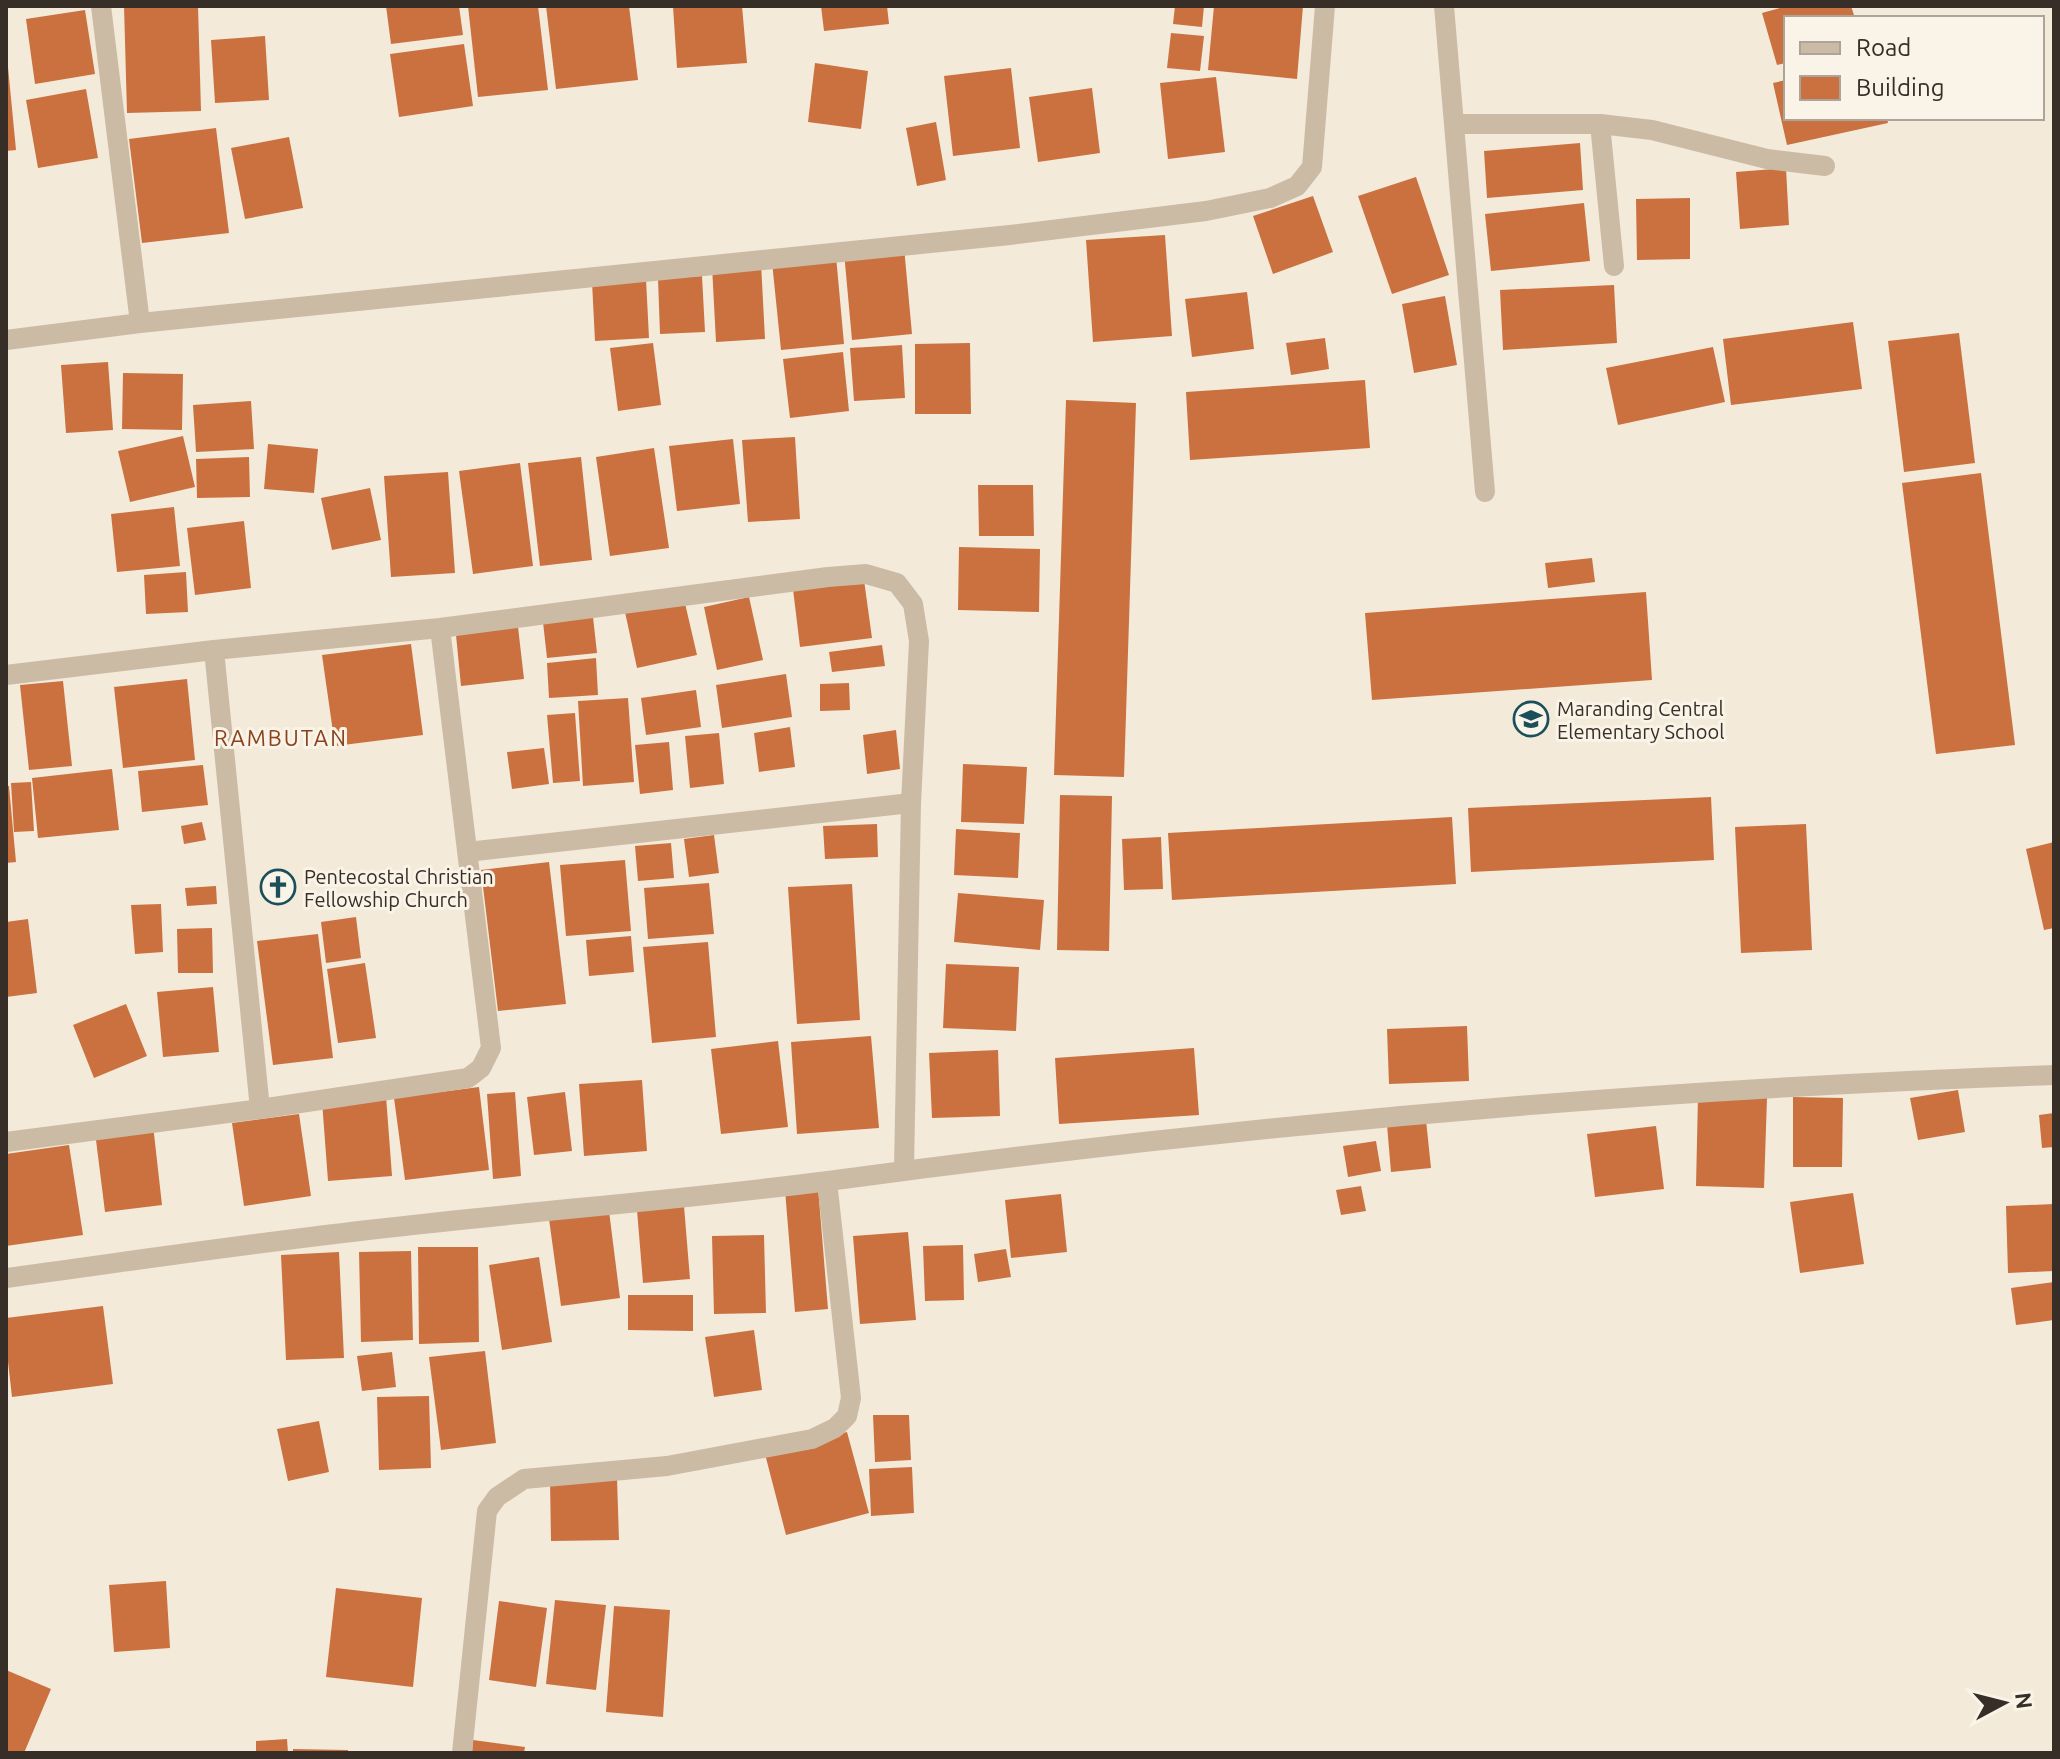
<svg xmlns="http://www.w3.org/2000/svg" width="2060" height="1759" viewBox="0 0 2060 1759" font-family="Ubuntu,sans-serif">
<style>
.building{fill:#cb713f}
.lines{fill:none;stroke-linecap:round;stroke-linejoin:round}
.service{stroke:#cbbba5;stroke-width:20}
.minor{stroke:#cbbba5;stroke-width:20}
.labels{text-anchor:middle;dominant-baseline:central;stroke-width:6;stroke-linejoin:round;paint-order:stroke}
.poi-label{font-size:20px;fill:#372e27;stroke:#faf3e7;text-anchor:start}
.neighbourhood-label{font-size:22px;letter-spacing:2px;fill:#89431c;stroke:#faf3e7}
</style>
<rect width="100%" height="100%" fill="#f3eada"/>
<!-- building -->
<path class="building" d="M124,6H198L201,111L127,113Z
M386,6H459L463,35L391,44Z
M468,6H538L548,90L478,97Z
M546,6H629L638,80L556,89Z
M673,6H742L747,63L677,68Z
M821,6H887L889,24L824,31Z
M1175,6H1204L1202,27L1173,24Z
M1214,6H1303L1297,79L1208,70Z
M1787,6H1851L1855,18H1786V63L1777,65L1762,13Z
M85,10L95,74L35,84L26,19Z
M1171,33L1204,36L1200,71L1167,68Z
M265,36L269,100L215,103L211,40Z
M464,44L473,106L399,117L390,54Z
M815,63L868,71L861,129L808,122Z
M6,67H8L16,150L6,151Z
M1011,68L1020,148L953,156L944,76Z
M1216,77L1225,152L1168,159L1160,83Z
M1786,80V118H1887L1888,123L1787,145L1773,83Z
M1092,88L1100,153L1038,162L1029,97Z
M86,89L98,158L38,168L26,100Z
M936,122L946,180L917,186L906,128Z
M216,128L229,233L142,243L129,139Z
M289,137L303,208L245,219L231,148Z
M1580,143L1583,190L1487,198L1484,151Z
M1786,168L1789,225L1740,229L1736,172Z
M1416,177L1449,275L1392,294L1358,196Z
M1313,196L1333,252L1273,274L1253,216Z
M1690,198V259L1637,260L1636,199Z
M1584,203L1590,261L1491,271L1485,214Z
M1165,235L1172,336L1093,342L1086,240Z
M904,247L912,334L852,340L844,252Z
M836,256L844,344L781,350L772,262Z
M761,263L765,339L716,342L712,266Z
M702,276L705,332L660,334L658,279Z
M646,279L649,338L595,341L592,282Z
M1614,285L1617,343L1503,350L1500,290Z
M1247,292L1254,349L1192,357L1185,299Z
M1445,296L1457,365L1414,373L1402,304Z
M1853,322L1862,389L1731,405L1723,339Z
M1959,333L1975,463L1904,472L1888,341Z
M1325,338L1329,369L1291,375L1286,343Z
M653,343L661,405L618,411L610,348Z
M970,343L971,414H915V344Z
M902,345L905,398L854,401L850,348Z
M1713,347L1725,402L1618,425L1606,368Z
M843,352L849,411L790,418L783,359Z
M108,362L113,430L66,433L61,365Z
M123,373L183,374L182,430L122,429Z
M1365,380L1370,448L1190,460L1186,392Z
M1066,400L1136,403L1124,777L1054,775Z
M251,401L254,449L196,452L193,405Z
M183,436L195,487L130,502L118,451Z
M795,437L800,519L748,522L742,440Z
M733,439L740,504L677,511L669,446Z
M268,444L318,449L314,493L264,489Z
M654,448L669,548L610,556L596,457Z
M249,457L250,497L197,498L196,459Z
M581,457L592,560L540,566L528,463Z
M520,463L533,566L473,574L459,471Z
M448,472L455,573L391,577L384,476Z
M1981,473L2015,745L1936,754L1902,483Z
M978,485H1033L1034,536H979Z
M370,488L381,540L332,550L321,498Z
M174,507L180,566L117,572L111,514Z
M244,521L251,588L195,595L187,528Z
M959,547L1040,549L1039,612L958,610Z
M1592,558L1595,582L1548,588L1545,563Z
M186,572L188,612L146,614L144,575Z
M864,580L872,638L800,647L793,589Z
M1646,592L1652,680L1372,700L1365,613Z
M749,597L763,660L717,670L704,607Z
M684,599L697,655L637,668L625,612Z
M593,617L597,653L547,658L543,622Z
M518,627L524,679L461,686L456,635Z
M411,644L423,735L335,746L322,655Z
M882,645L885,666L832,672L829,652Z
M596,658L598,695L549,698L547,663Z
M786,674L792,717L722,728L716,685Z
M187,679L195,760L123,768L114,687Z
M63,681L72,766L29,770L20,685Z
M849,683L850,710L820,711V684Z
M696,690L701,727L646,735L641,698Z
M628,698L634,782L583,786L578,701Z
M575,713L580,781L553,783L547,715Z
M790,727L795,767L759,772L754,733Z
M896,730L900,769L867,774L863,735Z
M719,733L724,784L690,788L685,736Z
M669,742L673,790L640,794L635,745Z
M544,748L549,784L512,789L507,752Z
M963,764L1027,767L1024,824L961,822Z
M203,765L208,805L142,812L138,771Z
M112,769L119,830L38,838L32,778Z
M31,782L34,831L14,832L11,783Z
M6,786H9L16,862L6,863Z
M1060,795L1112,796L1109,951L1057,950Z
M1711,797L1714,860L1471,872L1468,808Z
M1452,817L1456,884L1172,900L1168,833Z
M202,822L206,840L184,844L181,826Z
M877,824L878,857L825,859L823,826Z
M1806,824L1812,950L1741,953L1735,827Z
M956,829L1020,833L1018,878L954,875Z
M714,835L719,873L689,877L684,839Z
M1161,837L1163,889L1124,890L1122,839Z
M2054,842V928L2044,930L2026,849Z
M671,843L674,878L638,881L635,846Z
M625,860L631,931L566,936L560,865Z
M549,862L566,1004L498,1011L481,870Z
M709,883L714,934L648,939L644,888Z
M852,884L860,1020L797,1024L788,887Z
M216,886L217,904L187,906L185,888Z
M958,893L1044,900L1040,950L954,942Z
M161,904L163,952L135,954L131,905Z
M356,917L361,958L326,963L321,922Z
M28,919L37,993L6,997V922Z
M212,928L213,973H178L177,929Z
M318,934L333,1058L273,1065L257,941Z
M631,936L634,972L589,976L586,940Z
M708,942L716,1037L652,1043L643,947Z
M365,963L376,1038L338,1043L327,969Z
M946,964L1019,967L1016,1031L943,1028Z
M213,987L219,1052L163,1057L157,992Z
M126,1004L147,1056L94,1078L73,1025Z
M1467,1026L1469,1081L1389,1084L1387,1029Z
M871,1036L879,1128L797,1134L791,1042Z
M778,1041L788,1127L721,1134L711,1049Z
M1194,1048L1199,1115L1059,1124L1055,1058Z
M998,1050L1000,1116L932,1118L929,1053Z
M642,1080L647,1151L584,1156L579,1084Z
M479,1087L489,1170L405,1180L394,1098Z
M1958,1090L1965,1132L1918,1140L1910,1098Z
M515,1092L521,1176L493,1179L487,1094Z
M565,1092L572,1151L534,1155L527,1097Z
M386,1096L392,1176L328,1181L322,1101Z
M1698,1096L1767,1098L1764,1188L1696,1186Z
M1793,1097L1843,1098L1842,1167H1793Z
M2054,1113V1147L2042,1148L2039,1115Z
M299,1114L311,1196L244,1206L232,1123Z
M1426,1120L1431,1168L1391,1172L1387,1125Z
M153,1125L162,1205L105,1212L95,1132Z
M1656,1126L1664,1189L1595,1197L1587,1134Z
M1376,1141L1381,1171L1348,1177L1343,1146Z
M69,1145L83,1235L6,1246V1154Z
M1361,1186L1366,1211L1341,1215L1336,1190Z
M818,1187L828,1309L795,1312L785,1190Z
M1853,1193L1864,1264L1800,1273L1790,1202Z
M1061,1194L1067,1252L1011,1258L1005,1200Z
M2054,1204V1271L2008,1273L2006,1206Z
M684,1206L690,1279L643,1283L637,1210Z
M609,1211L620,1298L561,1306L549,1219Z
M908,1232L916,1320L860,1324L853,1236Z
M764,1235L766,1313L714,1314L712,1236Z
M963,1245L964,1300L925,1301L923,1246Z
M418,1247H478L479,1342L419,1344Z
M1006,1249L1011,1277L978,1282L974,1254Z
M411,1251L413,1340L361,1342L359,1252Z
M339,1252L344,1358L286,1360L281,1255Z
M539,1257L552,1342L502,1350L489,1265Z
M2054,1282V1320L2016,1325L2011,1288Z
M628,1295H693V1331L628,1330Z
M103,1306L113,1384L12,1397L6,1344V1318Z
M754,1330L762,1390L714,1397L705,1337Z
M485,1351L496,1443L441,1450L429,1357Z
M392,1352L396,1387L362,1391L357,1356Z
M429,1396L431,1468L379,1470L377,1397Z
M873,1415H909L911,1460L875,1462Z
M319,1421L329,1472L288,1481L277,1429Z
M847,1432L869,1513L786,1535L765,1454Z
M912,1467L914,1513L871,1516L869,1469Z
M617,1478L619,1540L551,1541L550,1480Z
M166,1581L170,1648L114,1652L109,1585Z
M336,1588L422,1598L413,1687L326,1677Z
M555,1600L606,1605L596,1690L546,1684Z
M499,1601L547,1608L536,1687L489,1680Z
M614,1606L670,1610L663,1717L606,1712Z
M6,1670L51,1689L24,1753H6Z
M287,1739L288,1753H256V1741Z
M473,1740L525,1747L524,1753H472Z
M293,1749L348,1750V1753H293Z"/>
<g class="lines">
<!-- service -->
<path class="service" d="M1600,124L1614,266"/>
<!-- minor -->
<path class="minor" d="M101,6L140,323
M1444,6L1485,492
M1455,124H1600L1652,130L1767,159L1825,166
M6,340L140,323L1010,235L1206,211L1270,198L1297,186L1312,167L1325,6
M214,650L260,1109
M6,675L214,650L440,628L828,577L866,574L897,583L913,604L919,641L911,803L904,1169
M467,852L911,803
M6,1142L260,1109L468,1078L481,1068L491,1048L440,628
M6,1278C132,1261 259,1242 386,1228C533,1211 681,1200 828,1181C1234,1126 1644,1089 2054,1075
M462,1753L487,1511L497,1497L524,1479L667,1466L812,1439L835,1428L847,1416L851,1398L827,1181"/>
</g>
<!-- icons -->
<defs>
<g id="school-ring" transform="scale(1.8)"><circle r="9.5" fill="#faf3e7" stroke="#1b4f5a" stroke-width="1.5"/><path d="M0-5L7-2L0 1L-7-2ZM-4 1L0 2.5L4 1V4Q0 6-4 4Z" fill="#1b4f5a"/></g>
<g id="church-ring" transform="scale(1.8)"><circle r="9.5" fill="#faf3e7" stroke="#1b4f5a" stroke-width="1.5"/><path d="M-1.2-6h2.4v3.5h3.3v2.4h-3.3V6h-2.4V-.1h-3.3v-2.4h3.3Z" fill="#1b4f5a"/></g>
</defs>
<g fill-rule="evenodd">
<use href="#school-ring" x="1531" y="719"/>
<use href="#church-ring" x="278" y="887"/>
</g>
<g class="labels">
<!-- poi labels -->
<g class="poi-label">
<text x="1557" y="708">Maranding Central<tspan x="1557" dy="23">Elementary School</tspan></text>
<text x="304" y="876">Pentecostal Christian<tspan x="304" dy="23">Fellowship Church</tspan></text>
</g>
<!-- neighbourhood labels -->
<g class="neighbourhood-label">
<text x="281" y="737">RAMBUTAN</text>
</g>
</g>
<!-- border -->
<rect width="2060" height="1759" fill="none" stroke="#372e27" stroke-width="16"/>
<!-- legend -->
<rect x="1784" y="16" width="260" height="104" fill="#faf3e7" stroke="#aca49a" stroke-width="2"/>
<rect x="1800" y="42" width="40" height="12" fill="#cbbba5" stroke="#aca49a" stroke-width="2"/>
<text x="1856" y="56" font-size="24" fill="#372e27">Road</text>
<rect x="1800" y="76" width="40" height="24" fill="#cb713f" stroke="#aca49a" stroke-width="2"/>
<text x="1856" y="96" font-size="24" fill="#372e27">Building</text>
<!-- north arrow -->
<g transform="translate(2004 1703) rotate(83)" stroke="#faf3e7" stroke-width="6" paint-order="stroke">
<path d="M0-6L14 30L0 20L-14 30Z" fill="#372e27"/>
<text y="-12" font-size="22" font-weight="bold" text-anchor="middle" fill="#372e27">N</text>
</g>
</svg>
